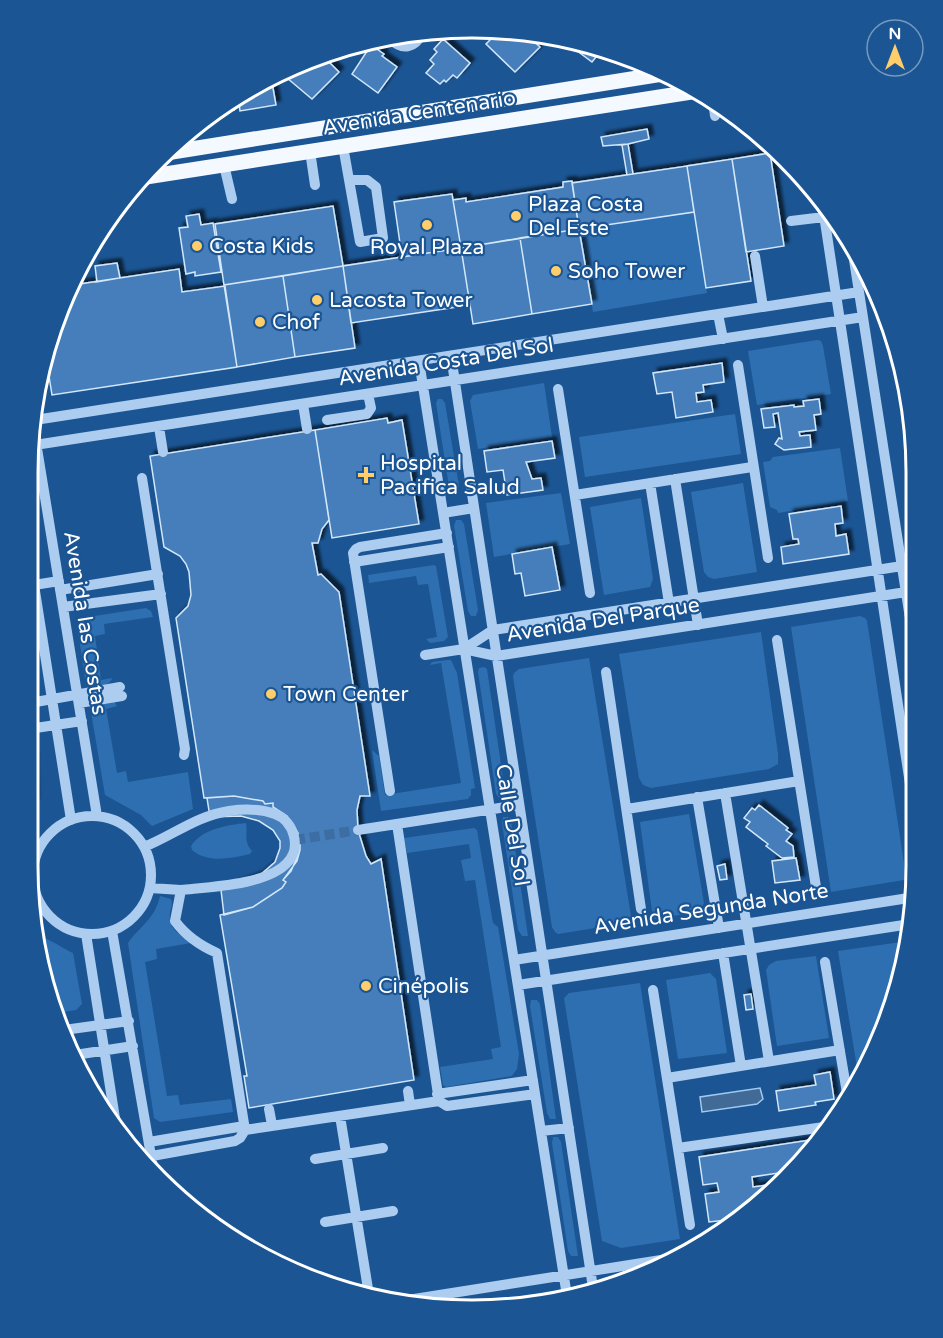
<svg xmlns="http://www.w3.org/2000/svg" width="943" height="1338" viewBox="0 0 943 1338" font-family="'Varela Round',sans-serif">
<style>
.green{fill:#2e6fb1}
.water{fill:#416a96;stroke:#9fc9f1;stroke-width:1.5}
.building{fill:#447eba;stroke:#d3e7fb;stroke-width:1.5;filter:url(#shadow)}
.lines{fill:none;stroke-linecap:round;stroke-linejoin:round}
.minor-tunnel{stroke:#3d6ea3;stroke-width:10;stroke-dasharray:10 5;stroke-linecap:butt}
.minor{stroke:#accdef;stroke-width:10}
.major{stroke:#f4f9ff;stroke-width:15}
.poi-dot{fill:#ffce6a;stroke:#1b5593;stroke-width:2}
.labels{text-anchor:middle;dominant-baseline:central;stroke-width:4.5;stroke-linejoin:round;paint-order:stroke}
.street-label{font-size:21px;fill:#fff;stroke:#1b5593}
.poi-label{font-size:21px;fill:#fff;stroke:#1b5593;text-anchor:start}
.rim{fill:none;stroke:#fff;stroke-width:3}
</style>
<defs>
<filter id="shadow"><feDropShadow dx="4.5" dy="-4.5" stdDeviation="1.5" flood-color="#0009"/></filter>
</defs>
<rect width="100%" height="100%" fill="#1b5593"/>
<!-- green -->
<path class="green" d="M694,212L707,293L593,312L579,229Z
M817,340L821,341L823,346L831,394L757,405L748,351Z
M544,383L552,437L478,449L470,401L473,395Z
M438,399H442L445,403L459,486L457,492H453L449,487L436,403Z
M735,414L741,454L585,477L579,437Z
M840,448L848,501L778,513L777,510L770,507L763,462L770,461L773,457Z
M743,483L757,572L714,579L708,577L704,572L691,492Z
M561,493L570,544L494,557L486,503Z
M641,498L653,579L650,587L604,595L590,507Z
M456,520H461L464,524L478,610L476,616H471L468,611L454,526Z
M434,565L436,566L448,637L444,641L430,643L426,639L437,637L428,584L418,585L416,576L369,583L368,575Z
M146,608L151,611L153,617L104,624L105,634L95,636L101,680L112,678C109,689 92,686 85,679L77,624L80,620L88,617Z
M860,616L865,618L867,621L906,876L904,880L831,892L791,627Z
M761,632L778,754V764L769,769L651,788L643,785L639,778L619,654Z
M589,658L632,922L558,934L555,932L552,927L513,677L514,673L519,669Z
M447,660H451L457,673L475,788L471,789V795L468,799L381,811L372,750L379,756L385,795L461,783L441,663L430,665L432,662Z
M484,667L487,669L506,799H500L496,794L478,672L479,668Z
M114,701L117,706L106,709L117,773L126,771L128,782L188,772L193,809L152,826L141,815L105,795L91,712L96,704Z
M689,814L704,903L699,912L653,919L640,822Z
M503,817H508L511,821L528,936H522L518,930L502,823Z
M246,823C248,834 243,841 252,851L250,854C231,858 209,864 192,850L191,846C202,829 227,825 246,823Z
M474,828L477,830L493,923L498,927L519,1054L517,1069L512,1076L446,1087L443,1085L440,1067L493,1059L491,1049L501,1047L475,880L465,881L461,860L471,858L469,844L407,853L404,838Z
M160,896L171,899C173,905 171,907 170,913C168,931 180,933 191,943L156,949L157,959L145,962L167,1096L178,1095L180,1105L231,1099L233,1112L160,1122L154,1118L128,943C140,926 155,919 160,896Z
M36,936C44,935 64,949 73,953L82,1004L76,1010L56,1013L42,982Z
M908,941L901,981L870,1063L859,1080L838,951Z
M816,956L829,1038L777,1046L766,970L769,965L776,961Z
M710,973L716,979L727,1053L678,1059L666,980Z
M640,983L680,1239L621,1248L602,1241L564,998L569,993Z
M531,1000H537L540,1004L556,1119H550L547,1113L530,1006Z
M553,1137H558L561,1142L578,1256H571L568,1251L552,1143Z"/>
<!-- water -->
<path class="water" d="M760,1088L763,1099L757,1104L702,1112L700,1097Z"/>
<!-- building -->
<path class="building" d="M502,28L524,32L540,47L515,72L486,44Z
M443,39L470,63L457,78L453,75L446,82L444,80L440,84L426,73L434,64L430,60L437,52L434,49Z
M571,40L586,42L603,48L592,62L568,44Z
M371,45L384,54L382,56L397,67L378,93L352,74Z
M321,54L339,72L312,99L287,78L301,63Z
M271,77L276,105L240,111L238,95L249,87Z
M232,99L234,110L212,113Z
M647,129L649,139L628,144L603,146L601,137Z
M628,144L633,174L627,175L622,145Z
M770,153L784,246L746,252L732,159Z
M732,159L751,281L706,288L687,166Z
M687,166L694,212L579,229L572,183Z
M572,181L579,229L461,248L453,200L466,198V202L563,187V182Z
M452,194L461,248L402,257L394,202Z
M333,206L343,266L224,285L215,224Z
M199,214L201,225L213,223L221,272L195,276V272L186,274L179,228L188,227L186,216Z
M579,229L592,304L532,314L520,238Z
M520,238L532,314L473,324L461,248Z
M461,248L470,305L351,323L343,266Z
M117,263L120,278L97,282L95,266Z
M343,266L355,348L295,357L283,276Z
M179,269L182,292L225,286L237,367L52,395L46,357L73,285Z
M283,276L295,357L237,367L224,285Z
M722,363L724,382L703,385L704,392L696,393L697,402L711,400L713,412L676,418L672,392L657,394L653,373Z
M819,399L821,414L814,415L816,430L799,432L800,436L810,435L811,447L784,450L775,444L779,438L782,439L778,413L773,414L775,427L764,428L761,409L794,405V407L804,406L803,401Z
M387,418L388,423L402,420L419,524L332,538L315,430Z
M315,430L329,520L322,529L318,543H312L318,575L321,574L339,592L370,796H360L357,810L358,830L366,856L371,864L381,859L414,1080L249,1108L244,1076H247L220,915L253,907L282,888L286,882L283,880L297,861L300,850V839L298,833L287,816L273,807V803L265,804L263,801L234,796L204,798L176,618L188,606L191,595L189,572L186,564L180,556L164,547L150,456Z
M552,441L555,458L526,462L532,479L541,478L543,490L507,495L503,470L487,472L484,451Z
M841,506L843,523L835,524L836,536L846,534L849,554L783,564L781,547L799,544L798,539H793L789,514Z
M552,547L560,590L525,596L521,573L515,574L512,554Z
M29,756H33L34,803H28Z
M234,796L263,801L265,804L273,803V807L287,816L298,833L300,850L291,871L283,880L286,882L282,888L253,907L224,915L221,890L259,876L275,862L280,848V841L273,830L259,821L241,816L210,817L207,798Z
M759,805L788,828L786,830L792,834L786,841L793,846L794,857L782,858L766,846L768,844L746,827L750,822L744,818L752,808L755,810Z
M796,858L800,880L775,883L772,861Z
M725,864L727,879L720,880L717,866Z
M751,994L753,1009L746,1010L744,995Z
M830,1072L834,1099L815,1102L816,1105L779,1111L776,1091L816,1085L814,1075Z
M823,1138L786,1178L785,1172L752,1177L753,1187L782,1183L765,1200L736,1219L709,1222L705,1194L719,1192L717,1183L703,1185L699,1157Z"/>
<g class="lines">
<!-- minor-tunnel -->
<path class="minor-tunnel" d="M295,840L358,830"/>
<!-- minor -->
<path class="minor" d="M389,36C399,52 418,49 422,31
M713,100L715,116
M343,146L360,242L383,238L376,187L367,180H349
M310,151L315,185
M224,165L232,199
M822,202L915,817
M791,221L824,217
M852,247L914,644
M755,256L763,307
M718,314L723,339
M451,356L593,1288
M419,361L567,1296
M738,365L768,558
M558,389L590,593
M303,404L307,429
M35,420L859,292
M327,420L367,414L371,408L368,394
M159,427L163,452
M35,436L97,816
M35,445L863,317
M142,478L185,749L184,755
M675,479L698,625
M650,483L669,603
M575,495L752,467
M443,513L474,508
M354,562L449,547
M32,572L71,820
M34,585L59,581
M60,590L158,574
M63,607L161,594
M777,640L816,887
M464,649L493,630L902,566
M425,655L464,649L496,656L906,592
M606,672L641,909
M30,703L120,687
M79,703L122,696
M29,729L82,721
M390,791L353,553L356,549L360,547L447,533
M725,793L769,1061
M697,797L719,928
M627,809L799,781
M33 875a59 59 0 1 1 118 0a59 59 0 1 1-118 0Z
M397,824L439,1101
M358,830L519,805
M144,847C174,835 196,816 229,811C243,809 261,809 275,814C294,821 302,848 287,863C267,885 209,887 181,890
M150,888L181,890L175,921C186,936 201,946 217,953L245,1130L240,1138L235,1141L152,1156
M112,931L154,1173
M86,934L117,1131
M723,953L741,1066
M514,960L915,897
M825,962L848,1099
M518,985L910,924
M653,990L690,1225
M64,1030L129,1021
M75,1055L133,1046
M667,1078L840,1050
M408,1091L410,1105
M437,1094L533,1080
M269,1109L272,1125
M340,1116L369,1295
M245,1130L439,1101L447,1106L535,1094
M541,1131L569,1128
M149,1142L244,1126
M678,1148L831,1126
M315,1159L383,1148
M325,1222L393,1211
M395,1302L680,1257"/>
<!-- major -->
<path class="major" d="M166,153L669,73
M146,177L698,91"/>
</g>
<!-- markers -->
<g class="poi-dot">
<circle cx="516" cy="216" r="6"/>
<circle cx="427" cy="225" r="6"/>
<circle cx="197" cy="246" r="6"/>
<circle cx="556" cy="271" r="6"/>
<circle cx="317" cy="300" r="6"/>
<circle cx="260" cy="322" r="6"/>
<path d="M363 466h6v6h6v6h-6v6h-6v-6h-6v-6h6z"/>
<circle cx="271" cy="694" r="6"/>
<circle cx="366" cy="986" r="6"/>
</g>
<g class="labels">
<!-- street labels -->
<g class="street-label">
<text transform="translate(419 113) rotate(-9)">Avenida Centenario</text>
<text transform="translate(446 362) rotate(-9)">Avenida Costa Del Sol</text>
<text transform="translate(603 620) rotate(-9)">Avenida Del Parque</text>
<text transform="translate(85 623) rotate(81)">Avenida las Costas</text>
<text transform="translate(512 825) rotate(81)">Calle Del Sol</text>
<text transform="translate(711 909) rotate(-9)">Avenida Segunda Norte</text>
</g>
<!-- poi labels -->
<g class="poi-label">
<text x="528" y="204">Plaza Costa<tspan x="528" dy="24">Del Este</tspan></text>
<text x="209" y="246">Costa Kids</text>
<text x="427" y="247" text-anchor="middle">Royal Plaza</text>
<text x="568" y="271">Soho Tower</text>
<text x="329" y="300">Lacosta Tower</text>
<text x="272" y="322">Chof</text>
<text x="380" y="463">Hospital<tspan x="380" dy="24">Pacifica Salud</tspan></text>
<text x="283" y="694">Town Center</text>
<text x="378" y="986">Cinépolis</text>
</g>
</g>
<!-- crop -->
<path d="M0 0H943V1338H0ZM472 38H472A434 434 0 0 1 906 472V866A434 434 0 0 1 472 1300H472A434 434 0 0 1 38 866V472A434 434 0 0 1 472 38Z" fill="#1b5593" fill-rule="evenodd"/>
<path class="rim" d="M472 38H472A434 434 0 0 1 906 472V866A434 434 0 0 1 472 1300H472A434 434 0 0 1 38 866V472A434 434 0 0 1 472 38Z"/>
<!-- north arrow -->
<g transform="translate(895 48)"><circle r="28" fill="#1b5593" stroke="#7699be" stroke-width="1.5"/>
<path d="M0-4.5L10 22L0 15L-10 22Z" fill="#ffce6a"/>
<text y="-9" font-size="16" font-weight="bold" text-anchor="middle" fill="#ffffff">N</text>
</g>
</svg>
